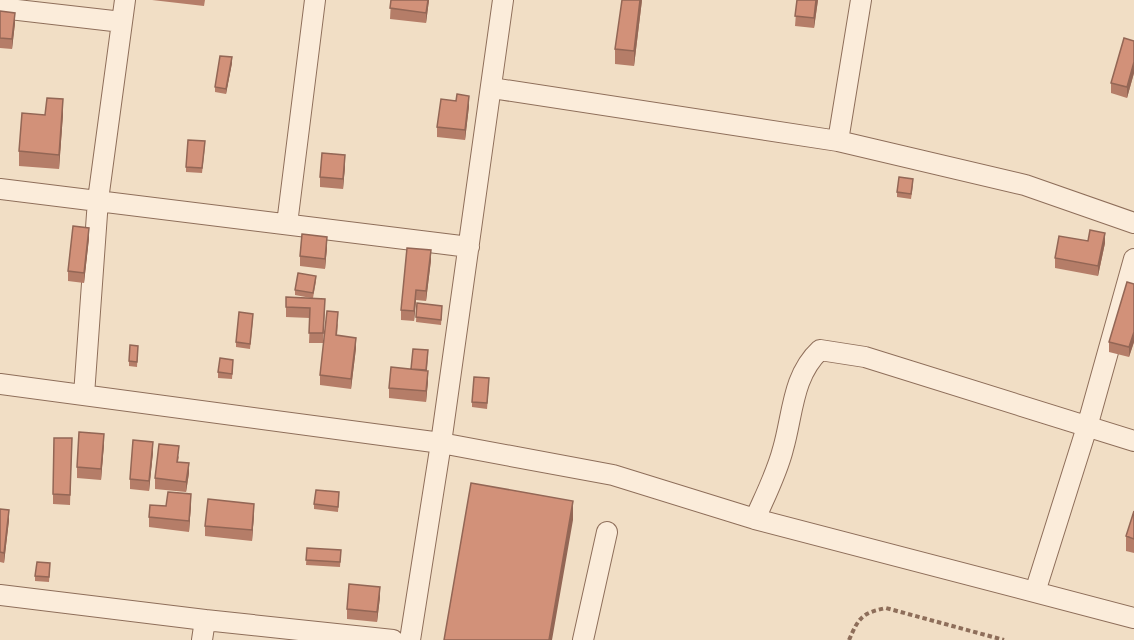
<svg xmlns="http://www.w3.org/2000/svg" width="1134" height="640" viewBox="0 0 1134 640" font-family="'Source Serif 4',serif">
<style>
.lines{fill:none;stroke-linecap:round;stroke-linejoin:round}
.street-casing{stroke:#8e6e5a;stroke-width:22}
.path{stroke:#8e6e5a;stroke-width:4;stroke-dasharray:4.5 3;stroke-linecap:butt}
.street{stroke:#fbecda;stroke-width:20}
.wall{fill:#b57d68}
.shaded-wall{fill:#936655}
.building{fill:#d29179;stroke:#936655;stroke-width:1.5}
</style>
<rect width="100%" height="100%" fill="#f1dec5"/>
<g class="lines">
<!-- street casing -->
<g class="street-casing">
<path id="street" d="M0,8L122,22
M492,88L838,141L1025,185L1134,223
M838,141L861,0
M0,189L469,247
M287,224L315,0
M0,384L441,443L613,475L755,519L1134,618
M84,395L98,200L125,0
M755,519C765,496 777,473 783,449C793,415 792,376 820,350L865,357L1134,441
M1035,592L1087,427L1134,259
M0,595L205,620L393,640
M202,640L205,620
M410,640L441,443L503,0
M583,640L607,532"/>
</g>
<!-- path -->
<path class="path" d="M849,640C859,617 862,613 886,608L1004,640"/>
<!-- street -->
<use href="#street" class="street"/>
</g>
<!-- wall -->
<path class="wall" d="M152,0H205L204,6Z
M391,0H429L426,23L390,19Z
M642,0L634,66L615,64V49Z
M797,0H818L814,28L795,26Z
M0,11L15,23L12,49L0,48Z
M1134,41V73L1127,98L1111,93V83Z
M232,63L226,94L215,92V87Z
M469,106L465,140L437,137V127Z
M63,114L59,169L19,166V151Z
M205,146L202,173L186,172V167Z
M345,166L343,189L320,187V177Z
M913,185L911,199L897,197V192Z
M89,238L84,283L68,281V271Z
M1088,241L1105,243L1098,276L1055,268V258Z
M327,247L325,269L300,266V256Z
M431,260L426,301L416,300L414,321L401,320V310Z
M316,281L313,298L325,309L323,343H309L310,318L286,317V297L311,298L295,295V290Z
M1134,284V342L1129,357L1109,352V342Z
M417,303L442,311L441,325L416,322Z
M253,319L250,349L236,347V342Z
M338,322L337,336L356,348L351,389L320,385V375Z
M138,346L137,367L129,366V361Z
M428,356L427,370L428,381L426,402L389,398V388L411,369Z
M233,365L232,379L218,378V372Z
M489,384L487,409L472,407V402Z
M72,438L70,505L53,504V494Z
M104,444L101,480L77,478V467Z
M153,452L149,491L130,489V479Z
M179,456L178,462L189,473L186,492L155,489V478Z
M339,498L338,512L314,509V504Z
M191,504L189,532L149,527V517L166,506Z
M0,509L9,520L4,563L0,562Z
M1134,511V553L1126,551V536Z
M254,514L252,541L205,536V526Z
M307,548L341,550L340,567L306,565Z
M50,568L49,582L35,581V576Z
M380,597L377,622L347,619V609Z"/>
<!-- shaded-wall -->
<path class="shaded-wall" d="M428,0H429L426,23V13Z
M640,0H642L634,66V51Z
M816,0H818L814,28V18Z
M15,13V23L12,49V39Z
M232,57V63L226,94V89Z
M1134,62V73L1127,98V87Z
M469,96V106L465,140V130Z
M63,99V114L59,169V155Z
M345,155V166L343,189V179Z
M89,228V238L84,283V273Z
M1105,233V243L1098,276V266Z
M327,237V247L325,269V259Z
M431,250V260L426,301V291Z
M416,290V300L414,321V311Z
M1134,332V342L1129,357V347Z
M356,338V348L351,389V379Z
M428,371V381L426,402V391Z
M104,434V444L101,480V469Z
M153,442V452L149,491V481Z
M189,463V473L186,492V482Z
M191,494V504L189,532V521Z
M573,501V520L552,640H549Z
M254,504V514L252,541V530Z
M9,510V520L4,563V553Z
M380,587V597L377,622V612Z"/>
<!-- building -->
<path class="building" d="M391,0H428L426,13L390,8Z
M622,0H640L634,51L615,49Z
M797,0H816L814,18L795,16Z
M0,11L15,13L12,39L0,38Z
M1124,38L1134,41V62L1127,87L1111,83Z
M220,56L232,57L226,89L215,87Z
M457,94L469,96L465,130L437,127L441,99L456,101Z
M47,98L63,99L59,155L19,151L22,113L45,115Z
M188,140L205,141L202,168L186,167Z
M322,153L345,155L343,179L320,177Z
M899,177L913,179L911,194L897,192Z
M73,226L89,228L84,273L68,271Z
M1090,230L1105,233L1098,266L1055,258L1059,236L1088,241Z
M302,234L327,237L325,259L300,256Z
M407,248L431,250L426,291L416,290L414,311L401,310Z
M298,273L316,276L313,293L295,290Z
M1127,282L1134,284V332L1129,347L1109,342Z
M286,297L325,299L323,333H309L310,308L286,307Z
M417,303L442,306L441,320L416,317Z
M327,311L338,312L336,335L356,338L351,379L320,375Z
M239,312L253,314L250,344L236,342Z
M130,345L138,346L137,362L129,361Z
M413,349L428,350L426,370L411,369Z
M220,358L233,360L232,374L218,372Z
M391,367L428,371L426,391L389,388Z
M474,377L489,378L487,403L472,402Z
M79,432L104,434L101,469L77,467Z
M54,438H72L70,495L53,494Z
M133,440L153,442L149,481L130,479Z
M159,444L179,446L177,462L189,463L186,482L155,478Z
M471,483L573,501L549,640H444Z
M316,490L339,492L338,507L314,504Z
M168,492L191,494L189,521L149,517L150,505L166,506Z
M208,499L254,504L252,530L205,526Z
M0,509L9,510L4,553L0,552Z
M1134,511V539L1126,536Z
M307,548L341,550L340,562L306,560Z
M37,562L50,563L49,577L35,576Z
M349,584L380,587L377,612L347,609Z"/>
</svg>
